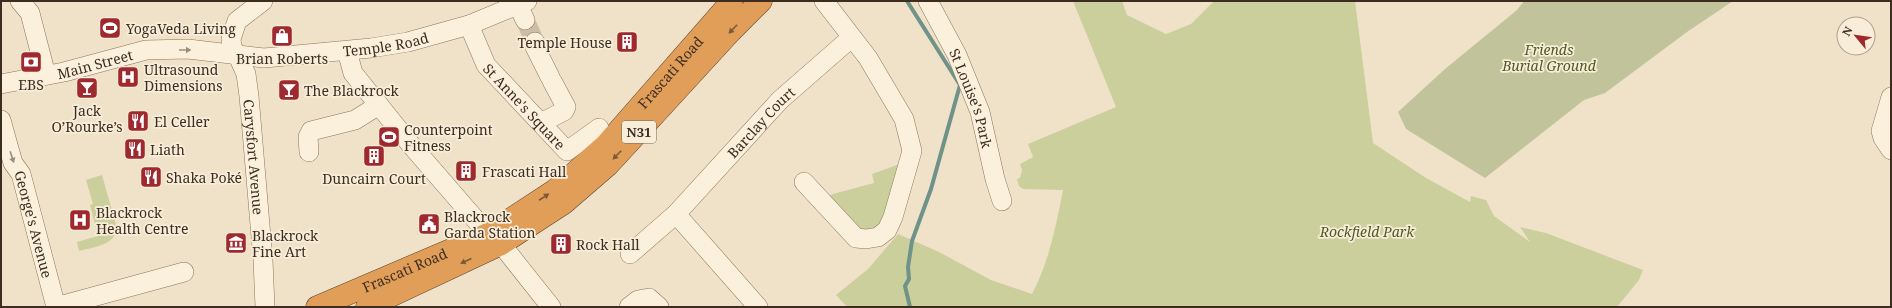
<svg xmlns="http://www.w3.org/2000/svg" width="1892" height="308" viewBox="0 0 1892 308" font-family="'Noto Serif',serif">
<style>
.green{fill:#cbcf9b}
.cemetery{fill:#c1c49a}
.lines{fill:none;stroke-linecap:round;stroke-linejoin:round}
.stream{stroke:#6f9389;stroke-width:4}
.minor-tunnel{stroke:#ccbea6;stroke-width:19;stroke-dasharray:19 10;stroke-linecap:butt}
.minor-casing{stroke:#8d745c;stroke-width:20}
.highway-casing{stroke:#5b4230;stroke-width:23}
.minor{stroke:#faf0dc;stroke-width:19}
.highway{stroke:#e09e58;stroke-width:22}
.oneway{fill:#7e5a36}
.oneway2{fill:#9c8e7e}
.labels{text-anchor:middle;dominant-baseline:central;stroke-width:3.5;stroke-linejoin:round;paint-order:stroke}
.shield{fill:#f7edd8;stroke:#756757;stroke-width:1}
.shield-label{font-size:13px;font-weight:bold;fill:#3d2d20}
.poi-label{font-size:14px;fill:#3d2d20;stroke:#f7edd8;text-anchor:start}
.street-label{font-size:14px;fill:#3d2d20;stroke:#f7edd8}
.park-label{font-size:14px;font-style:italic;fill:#4f5a26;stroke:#f7edd8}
</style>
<rect width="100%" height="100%" fill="#f0e2c8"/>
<!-- green -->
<path class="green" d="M1073,1H1122L1127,15L1166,34L1191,24L1214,1H1355L1373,143L1426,178L1470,202L1471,196L1486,200L1494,216L1530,242L1520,227L1546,233L1643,270L1639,280L1617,307H847L836,295L868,269L898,234L939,252L991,280L1032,294C1049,262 1056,226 1063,190L1023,189L1019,186L1017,179L1020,178L1022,170L1020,164L1033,157L1028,144L1116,107Z
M897,165L900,166L882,223L875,229L862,231L829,196L833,194L874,183L872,174Z
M102,175L117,228C114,246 94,247 79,251L77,242L98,236L90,205L93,204L86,180Z"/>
<!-- cemetery -->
<path class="cemetery" d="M1524,1H1733L1687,32L1605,93L1584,100L1485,178L1406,129L1398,112L1445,69L1517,10Z"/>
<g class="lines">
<!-- stream -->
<path class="stream" d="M907,1L960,85L931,189L912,241L908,267L909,279L905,286L910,307"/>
<!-- minor-tunnel -->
<path class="minor-tunnel" d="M525,20L535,42"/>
<!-- minor casing -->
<g class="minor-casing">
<g id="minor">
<path d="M20,1L30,13L46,75"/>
<path id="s1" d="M263,1L237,21L231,39L232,48L238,56L246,74L249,96L263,260L265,307"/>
<path id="s2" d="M928,1L957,55L980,112L995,179L1002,201"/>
<path d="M518,5L525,20"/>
<path id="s3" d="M469,25L486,65L567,151L599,128"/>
<path d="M535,42V47L550,77"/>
<path d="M347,51L353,73L411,145L488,234"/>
<path id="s4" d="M1,84L64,72L146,50L188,49L264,58L371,48L408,42L469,25L527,1"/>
<path d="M1891,97L1881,131L1883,138L1891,150"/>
<path id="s5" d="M1,120L13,163L21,174L56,307"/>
<path d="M541,123L564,111L566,107L552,81"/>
<path d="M309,152L308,137L311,131L355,120L379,105"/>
<path d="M804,182L856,238L866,239L878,237L887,230L893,217L912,151L904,119L868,58L824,1"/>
<path d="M676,214L758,307"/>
<path d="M501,244L551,307"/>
<path id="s6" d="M630,254L676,214L780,100L851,38"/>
<path d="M56,307L184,272"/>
<path d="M629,307L638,300L649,298L659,307"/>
</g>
</g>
<!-- highway casing -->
<g class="highway-casing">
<g id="highway">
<path id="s7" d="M317,307L488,234L554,191L606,145L732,1"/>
<path d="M367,307L501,244L564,203L608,165L731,31L761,1"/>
</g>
</g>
<!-- minor -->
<use href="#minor" class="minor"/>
<!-- highway -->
<use href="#highway" class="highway"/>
</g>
<!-- one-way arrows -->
<defs><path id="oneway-solid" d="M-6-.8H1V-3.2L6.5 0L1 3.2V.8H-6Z"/></defs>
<g class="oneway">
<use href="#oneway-solid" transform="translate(733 29) rotate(134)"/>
<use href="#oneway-solid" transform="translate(617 155) rotate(134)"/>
<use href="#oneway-solid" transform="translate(544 197) rotate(-33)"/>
<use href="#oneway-solid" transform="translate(466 261) rotate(155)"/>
</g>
<g class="oneway2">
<use href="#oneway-solid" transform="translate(185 50)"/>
<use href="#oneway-solid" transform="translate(12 157) rotate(72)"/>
</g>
<!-- icons -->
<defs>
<g id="stadium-square" transform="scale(1.15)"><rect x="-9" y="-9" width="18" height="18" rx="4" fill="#9e2a30" stroke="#f7edd8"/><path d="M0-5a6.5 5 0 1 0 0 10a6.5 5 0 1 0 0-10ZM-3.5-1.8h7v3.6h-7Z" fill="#fff"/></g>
<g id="shop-square" transform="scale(1.15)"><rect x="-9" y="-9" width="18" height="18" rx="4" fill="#9e2a30" stroke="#f7edd8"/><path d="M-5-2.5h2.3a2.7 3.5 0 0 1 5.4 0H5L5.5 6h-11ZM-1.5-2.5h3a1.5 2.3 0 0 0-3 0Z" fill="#fff"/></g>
<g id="building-square" transform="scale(1.15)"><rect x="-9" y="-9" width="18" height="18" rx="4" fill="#9e2a30" stroke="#f7edd8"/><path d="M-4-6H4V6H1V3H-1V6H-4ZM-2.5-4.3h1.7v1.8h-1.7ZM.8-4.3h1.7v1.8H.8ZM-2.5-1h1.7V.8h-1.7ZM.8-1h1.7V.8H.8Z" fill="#fff"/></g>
<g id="bank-square" transform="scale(1.15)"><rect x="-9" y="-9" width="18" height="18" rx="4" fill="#9e2a30" stroke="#f7edd8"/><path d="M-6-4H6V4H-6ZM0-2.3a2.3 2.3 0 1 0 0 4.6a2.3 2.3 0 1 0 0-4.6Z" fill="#fff"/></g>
<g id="hospital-square" transform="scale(1.15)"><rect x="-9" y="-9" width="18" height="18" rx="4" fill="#9e2a30" stroke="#f7edd8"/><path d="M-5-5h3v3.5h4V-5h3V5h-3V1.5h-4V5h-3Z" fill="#fff"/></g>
<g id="bar-square" transform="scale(1.15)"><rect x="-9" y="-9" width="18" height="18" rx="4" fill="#9e2a30" stroke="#f7edd8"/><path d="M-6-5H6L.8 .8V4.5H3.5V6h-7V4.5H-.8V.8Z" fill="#fff"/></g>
<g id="restaurant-square" transform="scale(1.15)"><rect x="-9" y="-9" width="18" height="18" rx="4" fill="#9e2a30" stroke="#f7edd8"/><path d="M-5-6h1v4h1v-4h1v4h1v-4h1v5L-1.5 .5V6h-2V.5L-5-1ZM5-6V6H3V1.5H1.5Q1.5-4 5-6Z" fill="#fff"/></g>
<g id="civic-square" transform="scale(1.15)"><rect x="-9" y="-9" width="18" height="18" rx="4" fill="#9e2a30" stroke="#f7edd8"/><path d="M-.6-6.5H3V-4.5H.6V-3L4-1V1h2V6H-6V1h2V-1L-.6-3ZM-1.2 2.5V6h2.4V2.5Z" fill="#fff"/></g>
<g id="museum-square" transform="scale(1.15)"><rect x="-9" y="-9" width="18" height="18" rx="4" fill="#9e2a30" stroke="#f7edd8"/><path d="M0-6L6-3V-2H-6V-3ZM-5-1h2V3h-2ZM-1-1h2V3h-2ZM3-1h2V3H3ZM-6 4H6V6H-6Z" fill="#fff"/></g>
</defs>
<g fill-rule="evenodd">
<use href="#stadium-square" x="110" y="28"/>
<use href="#shop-square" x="282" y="36"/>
<use href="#building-square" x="627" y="42"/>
<use href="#bank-square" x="31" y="62"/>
<use href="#hospital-square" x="128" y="77"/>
<use href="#bar-square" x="87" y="88"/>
<use href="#bar-square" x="289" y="90"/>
<use href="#restaurant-square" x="138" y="121"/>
<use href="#stadium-square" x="389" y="137"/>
<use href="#restaurant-square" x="135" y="149"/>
<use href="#building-square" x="374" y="156"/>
<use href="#building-square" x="466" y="171"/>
<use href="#restaurant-square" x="151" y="177"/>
<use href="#hospital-square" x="80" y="220"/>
<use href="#civic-square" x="429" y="224"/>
<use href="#museum-square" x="236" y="243"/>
<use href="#building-square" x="561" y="244"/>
</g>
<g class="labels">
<!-- shield labels -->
<rect class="shield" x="622" y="121" width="34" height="22" rx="3"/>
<g class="shield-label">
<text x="639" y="132">N31</text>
</g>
<!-- poi labels -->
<g class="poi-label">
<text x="126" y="28">YogaVeda Living</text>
<text x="612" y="42" text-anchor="end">Temple House</text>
<text x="282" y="58" text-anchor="middle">Brian Roberts</text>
<text x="144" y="69">Ultrasound<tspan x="144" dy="16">Dimensions</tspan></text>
<text x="31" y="84" text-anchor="middle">EBS</text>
<text x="304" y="90">The Blackrock</text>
<text x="87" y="110" text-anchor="middle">Jack<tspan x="87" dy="16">O’Rourke’s</tspan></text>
<text x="154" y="121">El Celler</text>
<text x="404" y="129">Counterpoint<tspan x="404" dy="16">Fitness</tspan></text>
<text x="150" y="149">Liath</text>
<text x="482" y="171">Frascati Hall</text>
<text x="166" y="177">Shaka Poké</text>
<text x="374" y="178" text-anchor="middle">Duncairn Court</text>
<text x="96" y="212">Blackrock<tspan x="96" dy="16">Health Centre</tspan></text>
<text x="444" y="216">Blackrock<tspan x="444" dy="16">Garda Station</tspan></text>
<text x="252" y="235">Blackrock<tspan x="252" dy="16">Fine Art</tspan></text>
<text x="576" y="244">Rock Hall</text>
</g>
<!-- street labels -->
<g class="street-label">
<text stroke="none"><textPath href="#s4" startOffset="390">Temple Road</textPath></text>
<text stroke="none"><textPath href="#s4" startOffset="96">Main Street</textPath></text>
<text stroke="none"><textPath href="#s7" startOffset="431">Frascati Road</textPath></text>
<text stroke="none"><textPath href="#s2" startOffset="107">St Louise's Park</textPath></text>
<text stroke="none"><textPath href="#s3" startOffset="100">St Anne's Square</textPath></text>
<text stroke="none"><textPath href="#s6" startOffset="186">Barclay Court</textPath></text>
<text stroke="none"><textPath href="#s1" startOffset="174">Carysfort Avenue</textPath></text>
<text stroke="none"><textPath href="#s5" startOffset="110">George's Avenue</textPath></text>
<text stroke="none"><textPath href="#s7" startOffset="95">Frascati Road</textPath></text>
</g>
<!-- park labels -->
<g class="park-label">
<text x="1549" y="49">Friends<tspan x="1549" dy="16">Burial Ground</tspan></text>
<text x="1367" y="231">Rockfield Park</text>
</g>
</g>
<!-- border -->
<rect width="1892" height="308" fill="none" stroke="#3d2d20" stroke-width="4"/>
<!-- north arrow -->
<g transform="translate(1856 36) rotate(299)"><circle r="19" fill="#f7edd8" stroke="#ada08e"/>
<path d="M0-3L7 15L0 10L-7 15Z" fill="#9e2a30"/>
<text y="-6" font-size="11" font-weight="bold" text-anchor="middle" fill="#3d2d20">N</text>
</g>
</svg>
